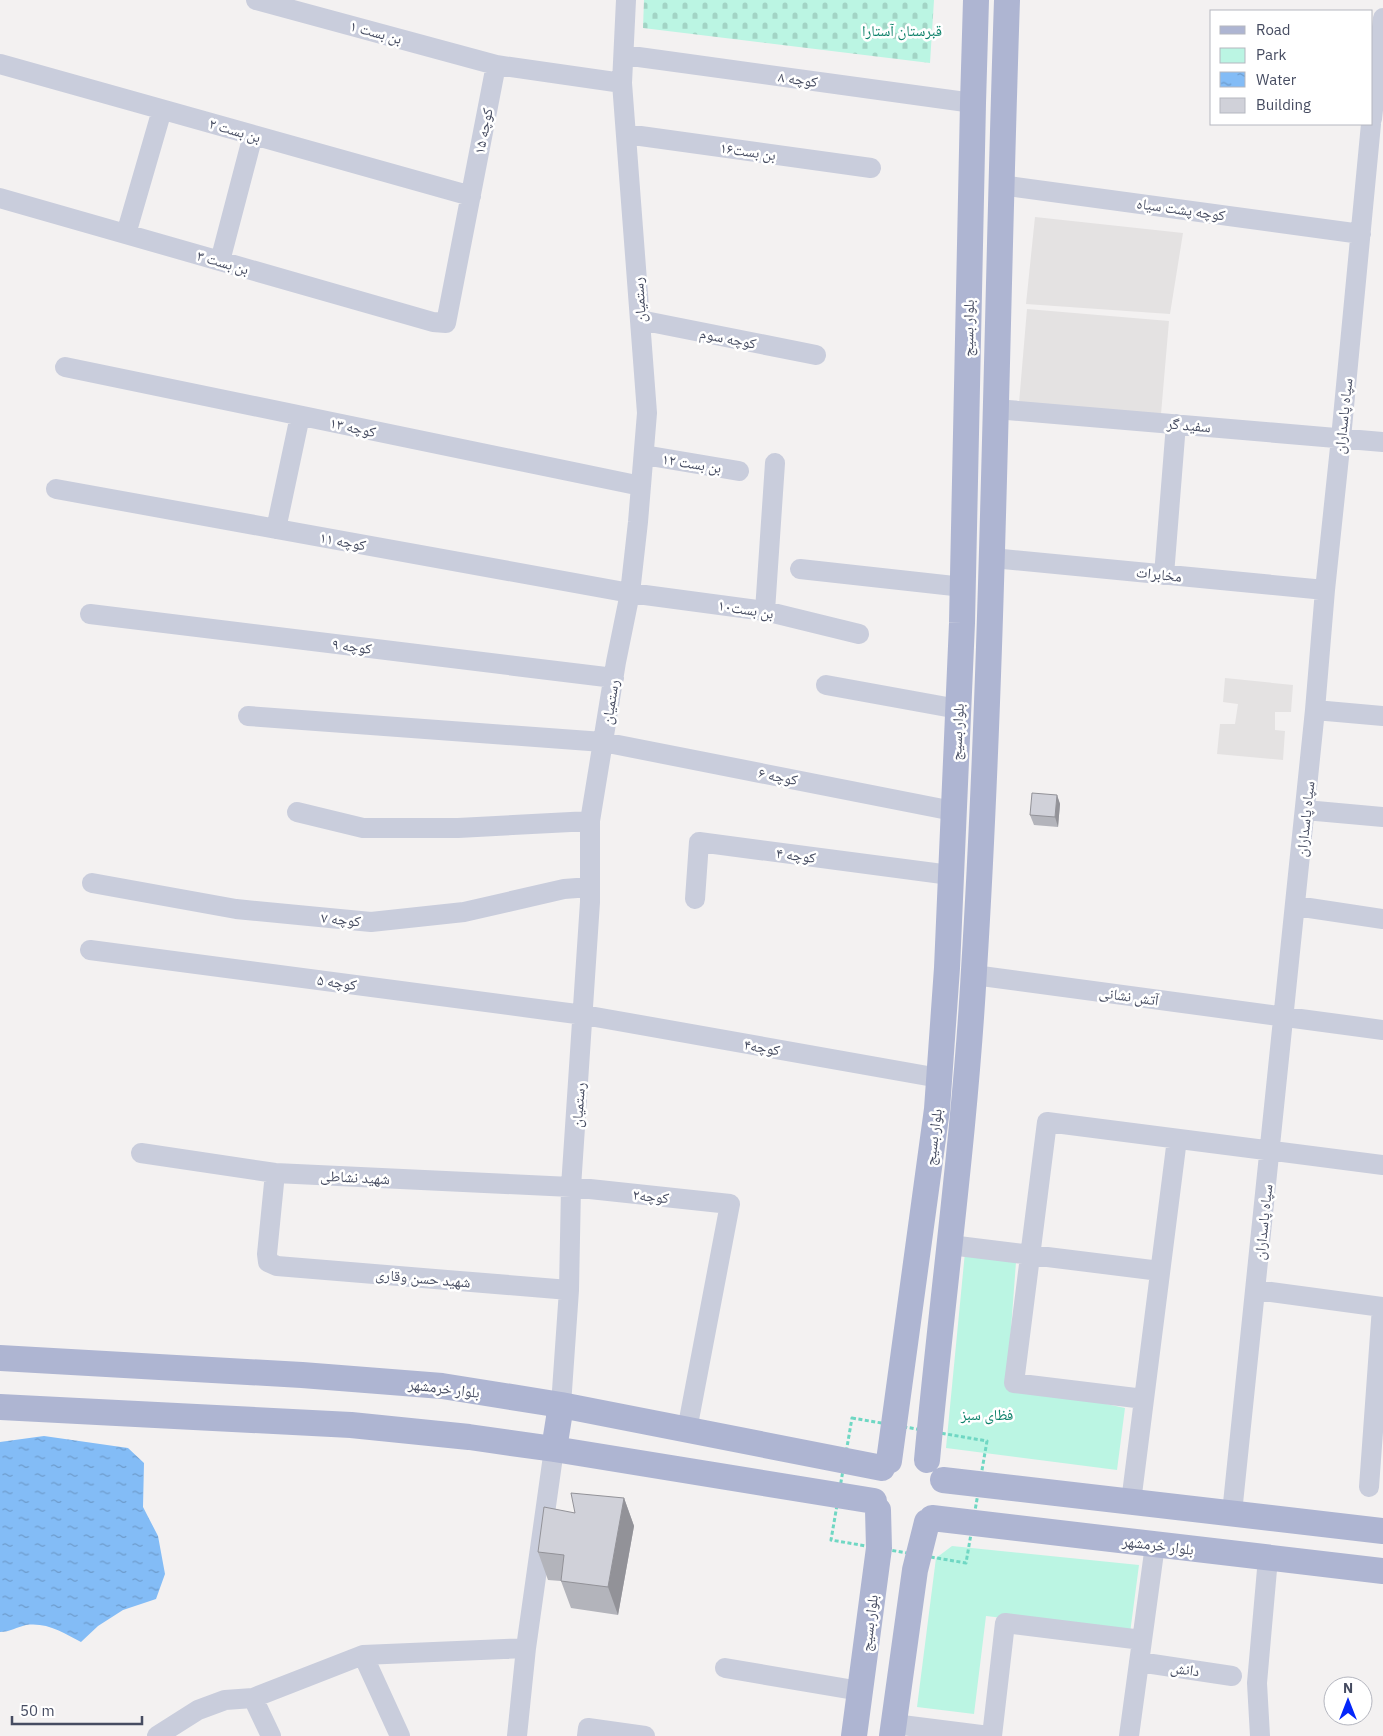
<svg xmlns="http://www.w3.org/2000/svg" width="1383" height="1736" viewBox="0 0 1383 1736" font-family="'IBM Plex Sans','Noto Naskh Arabic',sans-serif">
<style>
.education{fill:#e4e2e2}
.cemetery{fill:url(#cemetery-stones)}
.park{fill:#bbf5e3}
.water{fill:url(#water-ripples)}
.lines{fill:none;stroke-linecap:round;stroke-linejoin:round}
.path{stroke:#6fd7c3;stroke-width:3;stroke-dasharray:4 2.5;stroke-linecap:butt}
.minor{stroke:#c9cddc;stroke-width:20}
.major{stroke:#aeb5d2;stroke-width:26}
.wall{fill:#b3b4bb}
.shaded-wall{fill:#929298}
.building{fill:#d0d1d9;stroke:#929298}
.labels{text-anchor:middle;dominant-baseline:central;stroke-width:5;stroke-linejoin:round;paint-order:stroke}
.park-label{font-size:15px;fill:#0c8169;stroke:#fff}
.street-label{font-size:15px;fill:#464c61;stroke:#fff}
</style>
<defs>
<pattern id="cemetery-stones" width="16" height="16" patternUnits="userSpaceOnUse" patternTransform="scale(1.25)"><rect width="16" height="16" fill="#bbf5e3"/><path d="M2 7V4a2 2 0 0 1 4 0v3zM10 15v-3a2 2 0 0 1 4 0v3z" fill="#a2d4c5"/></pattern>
<pattern id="water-ripples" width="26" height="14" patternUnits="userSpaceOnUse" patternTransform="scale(1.25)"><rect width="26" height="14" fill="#83bcf6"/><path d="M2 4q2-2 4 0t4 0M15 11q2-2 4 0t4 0" fill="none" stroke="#6d9bcb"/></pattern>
</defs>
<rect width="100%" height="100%" fill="#f3f1f1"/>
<!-- education -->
<path class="education" d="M1035,217L1183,233L1170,314L1026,304Z
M1027,309L1169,321L1161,414L1019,403Z
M1225,678L1293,685L1291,712H1275V730L1285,731L1283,760L1217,754L1220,724H1235L1238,704L1223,702Z"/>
<!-- cemetery -->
<path class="cemetery" d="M644,0H934L930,63L643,28Z"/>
<!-- park -->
<path class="park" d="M965,1252L1016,1262L1007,1383L1125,1408L1117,1470L946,1448Z
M952,1546L1139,1565L1130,1633L986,1616L974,1714L917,1707L936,1558Z"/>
<!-- water -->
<path class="water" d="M44,1436L128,1448L144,1463L143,1507L158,1536L165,1574L156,1599L123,1610L98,1626L81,1642C64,1633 47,1622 26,1625C17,1627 10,1632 0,1632V1442Z"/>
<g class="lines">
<!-- path -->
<path class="path" d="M852,1418L987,1441L966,1563L831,1540Z"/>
<!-- minor -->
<path class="minor" d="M256,0L496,65L622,83
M624,55L973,103
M0,64L471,196
M1372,119L1383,18
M626,134L871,168
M1001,185L1361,234
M0,198L433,322L446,323L496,65
M126,234L162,110
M220,261L253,135
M640,320L816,355
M65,367L641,486
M996,409L1383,442
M644,455L739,471
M56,489L630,593L765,611L859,634
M276,529L300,416
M992,558L1325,590
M800,569L963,587
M1164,575L1176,424
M765,611L775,463
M90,614L614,678
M826,685L958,709
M1315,710L1383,716
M248,716L603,742L953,811
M1305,810L1383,817
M297,812L363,828H458L590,821
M92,883L236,909L371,922L464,912L564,889L590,887
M695,899L699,842L950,875
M1296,906L1383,919
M90,950L584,1015L939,1078
M974,975L1383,1030
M141,1153L275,1173L571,1187L730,1204L687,1430
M275,1173L267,1254L268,1262L277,1266L569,1290
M950,1245L1160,1271
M1256,1290L1382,1307L1369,1487
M1144,1399L1014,1383L1047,1122L1383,1165
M561,1405L569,1290L571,1187L590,902V821L616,662L630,593L638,522L647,413L622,83L626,0
M1131,1502L1177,1139
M1232,1513L1315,710L1325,590L1341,438L1371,124
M363,1655L400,1736
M1139,1662L1232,1676
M725,1668L860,1691
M253,1698L271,1736
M894,1724L989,1736
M157,1736L198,1710L225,1700L253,1698L363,1655L526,1648
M517,1736L526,1648L554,1449
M587,1736L588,1728L645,1736
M992,1736L1005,1623L1142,1640
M1129,1736L1155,1545
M1260,1736L1257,1683L1268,1558"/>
<!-- major -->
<path class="major" d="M0,1358L302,1375L442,1386L561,1405L882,1468
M0,1407L351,1425L469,1437L554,1449L874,1501
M554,1449L561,1405
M927,1460C942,1297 965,1134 974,970C994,647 996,323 1007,0
M889,1461L937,1109L947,968L962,623L973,103L976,0
M943,1480L1383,1531
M932,1518L1383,1571
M854,1736L879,1548L878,1510
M892,1736L915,1570L927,1522"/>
</g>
<!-- wall -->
<path class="wall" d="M1057,795L1060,804L1058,827L1034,825L1030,815Z
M624,1498L634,1526L618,1615L571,1608L561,1581L548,1580L538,1552L575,1513Z"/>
<!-- shaded-wall -->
<path class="shaded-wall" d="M1057,795L1060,804L1058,827L1055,817Z
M624,1498L634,1526L618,1615L608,1587Z"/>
<!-- building -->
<path class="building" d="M1032,793L1057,795L1055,817L1030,815Z
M571,1493L624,1498L608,1587L561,1581L564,1555L538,1552L544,1507L575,1513Z"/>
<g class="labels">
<!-- park labels -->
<g class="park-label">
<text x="902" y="30">قبرستان آستارا</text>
<text x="987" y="1414">فظای سبز</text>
</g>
<!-- street labels -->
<g class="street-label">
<text transform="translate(376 32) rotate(15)">بن بست ۱</text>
<text transform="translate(798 79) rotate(8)">کوچه ۸</text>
<text transform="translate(235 130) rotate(16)">بن بست ۲</text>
<text transform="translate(483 131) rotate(-79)">کوچه ۱۵</text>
<text transform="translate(748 151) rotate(8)">بن بست۱۶</text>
<text transform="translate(1181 209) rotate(8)">کوچه پشت سیاه</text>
<text transform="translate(223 262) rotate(16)">بن بست ۳</text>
<text transform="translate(639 300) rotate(-94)">رستمیان</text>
<text transform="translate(968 328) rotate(-89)">بلوار بسیج</text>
<text transform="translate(728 338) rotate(11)">کوچه سوم</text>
<text transform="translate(1343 416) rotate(-84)">سپاه پاسداران</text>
<text transform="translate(1189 425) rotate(5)">سفید گر</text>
<text transform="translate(353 427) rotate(12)">کوچه ۱۳</text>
<text transform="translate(692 463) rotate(9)">بن بست ۱۲</text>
<text transform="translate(343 541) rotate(10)">کوچه ۱۱</text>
<text transform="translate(1159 574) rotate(6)">مخابرات</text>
<text transform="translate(746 609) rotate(9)">بن بست۱۰</text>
<text transform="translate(352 646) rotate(7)">کوچه ۹</text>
<text transform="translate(610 702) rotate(-81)">رستمیان</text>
<text transform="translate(957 732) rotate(-87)">بلوار بسیج</text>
<text transform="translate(778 776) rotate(11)">کوچه ۶</text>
<text transform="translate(1305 819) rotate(-84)">سپاه پاسداران</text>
<text transform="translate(796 855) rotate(7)">کوچه ۴</text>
<text transform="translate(341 919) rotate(6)">کوچه ۷</text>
<text transform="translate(337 982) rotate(8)">کوچه ۵</text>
<text transform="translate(1129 996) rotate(8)">آتش نشانی</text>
<text transform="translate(762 1047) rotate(10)">کوچه۴</text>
<text transform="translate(578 1105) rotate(-86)">رستمیان</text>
<text transform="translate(933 1137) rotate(-83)">بلوار بسیج</text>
<text transform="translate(355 1177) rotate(3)">شهید نشاطی</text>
<text transform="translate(651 1196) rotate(6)">کوچه۲</text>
<text transform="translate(1263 1222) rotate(-84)">سپاه پاسداران</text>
<text transform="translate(423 1278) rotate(5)">شهید حسن وقاری</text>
<text transform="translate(444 1388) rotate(7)">بلوار خرمشهر</text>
<text transform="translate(1158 1545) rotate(7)">بلوار خرمشهر</text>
<text transform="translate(869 1623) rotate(-83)">بلوار بسیج</text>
<text transform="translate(1185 1669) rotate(8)">دانش</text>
</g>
</g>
<!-- legend -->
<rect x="1210" y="10" width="162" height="115" fill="#ffffff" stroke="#b5b7c0"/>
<rect x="1220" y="26" width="25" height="8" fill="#aeb5d2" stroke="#b5b7c0"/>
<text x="1256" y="35" font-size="15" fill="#464c61">Road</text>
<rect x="1220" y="48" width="25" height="15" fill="#bbf5e3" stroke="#b5b7c0"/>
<text x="1256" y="60" font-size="15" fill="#464c61">Park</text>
<rect x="1220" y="72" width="25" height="15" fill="url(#water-ripples)" stroke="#b5b7c0"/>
<text x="1256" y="85" font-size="15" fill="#464c61">Water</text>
<rect x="1220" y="98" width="25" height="15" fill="#d0d1d9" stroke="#b5b7c0"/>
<text x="1256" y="110" font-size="15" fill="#464c61">Building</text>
<!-- north arrow -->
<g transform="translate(1348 1701)"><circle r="24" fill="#ffffff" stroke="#b5b7c0"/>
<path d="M0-4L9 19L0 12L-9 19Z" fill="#0426fa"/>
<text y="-8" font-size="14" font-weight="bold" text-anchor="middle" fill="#464c61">N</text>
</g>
<!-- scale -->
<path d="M12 1716v8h130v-8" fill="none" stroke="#464c61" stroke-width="2.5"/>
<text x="20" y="1716" font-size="15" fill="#464c61" stroke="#ffffff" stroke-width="4" paint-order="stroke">50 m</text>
</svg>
